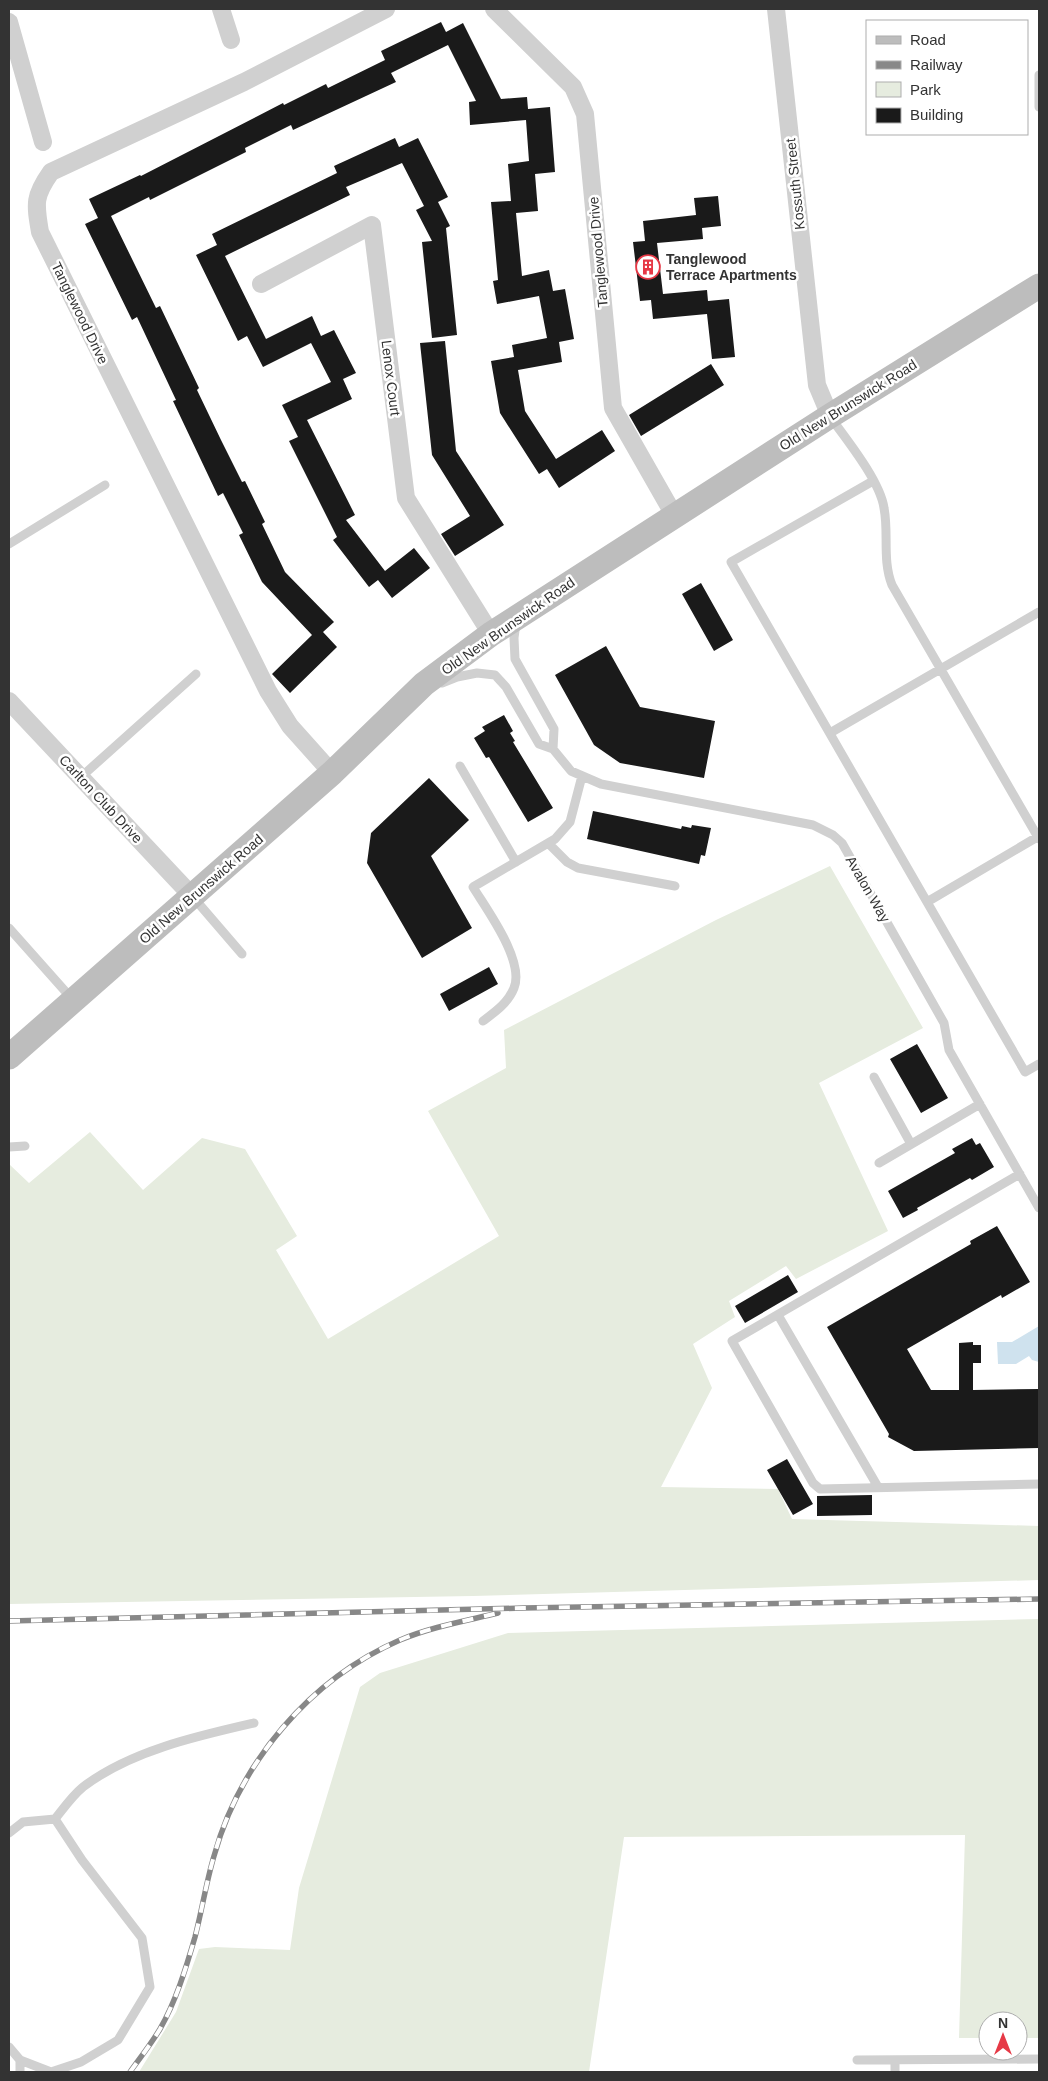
<svg xmlns="http://www.w3.org/2000/svg" width="1048" height="2081" viewBox="0 0 1048 2081" font-family="Arial,sans-serif">
<style>
.green{fill:#e6ecdf}
.water{fill:#cfe2ee}
.building{fill:#1a1a1a}
.lines{fill:none;stroke-linecap:round;stroke-linejoin:round}
.lane{stroke:#d0d0d0;stroke-width:9}
.street{stroke:#d0d0d0;stroke-width:18}
.secondary{stroke:#bdbdbd;stroke-width:25}
.rail-casing{stroke:#888;stroke-width:5.5}
.rail{stroke:#fff;stroke-width:4;stroke-dasharray:11;stroke-linecap:butt}
.labels{text-anchor:middle;dominant-baseline:central;stroke-width:5;stroke-linejoin:round;paint-order:stroke}
.street-label{font-size:14px;fill:#333;stroke:#fff}
.poi-label{font-size:14px;font-weight:bold;fill:#333;stroke:#fff;text-anchor:start}
</style>
<rect width="100%" height="100%" fill="#fff"/>
<!-- green -->
<path class="green" d="M830,866L923,1028L819,1083L888,1231L796,1279L786,1266L729,1301L735,1317L693,1344L712,1388L661,1487L778,1489L792,1519L1039,1526V1580L473,1596L9,1604V1164L29,1183L90,1132L143,1190L202,1138L245,1149L297,1236L276,1250L328,1339L499,1236L428,1111L506,1068L504,1030L716,920Z
M1039,1619V2038H1018V2021H988V2038H959L965,1835L624,1837L589,2072H139L176,2012L199,1949L215,1947L290,1950L299,1888L360,1687L380,1673L508,1633Z"/>
<!-- water -->
<path class="water" d="M1039,1326V1362L1032,1360L1029,1356L1016,1364H998L997,1342H1012Z"/>
<!-- building -->
<path class="building" d="M441,22L446,32L463,23L501,99L527,97L528,109L550,107L555,172L535,174L538,211L516,213L522,276L549,270L553,291L565,289L574,339L559,342L562,362L518,370L525,411L556,459L602,430L615,451L559,488L547,469L539,474L500,413L491,361L514,357L512,345L547,338L539,296L497,304L493,281L498,280L491,202L511,201L508,164L529,161L526,120L470,125L469,102L476,101L448,45L391,73L396,82L293,130L291,125L245,148L246,152L150,200L149,197L111,216L156,308L160,306L199,388L197,390L221,440L242,482L245,481L265,522L262,524L285,572L334,622L323,632L337,647L290,693L272,674L312,635L262,582L239,535L243,533L223,493L218,496L173,401L176,400L137,317L132,320L85,224L98,218L89,199L140,175L141,176L283,103L284,105L326,84L328,88L385,60L381,51Z
M395,138L399,147L418,138L448,197L438,202L450,226L446,228L457,335L432,338L422,242L432,241L416,210L424,206L402,163L346,187L350,195L225,256L266,339L312,316L321,336L334,330L356,373L343,379L352,399L307,420L355,515L346,520L385,571L414,548L430,568L392,598L378,580L369,587L333,540L337,537L289,441L298,437L282,405L331,382L311,343L263,367L247,336L238,341L196,255L217,245L212,234L337,173L334,166Z
M718,196L721,226L702,228L703,239L657,243L663,294L707,290L708,301L729,299L735,357L712,359L707,314L653,319L651,300L640,301L633,242L645,241L643,221L696,215L694,198Z
M445,341L456,451L504,525L455,556L441,534L470,516L432,455L420,343Z
M711,364L724,385L641,436L629,415Z
M701,583L733,640L714,651L682,594Z
M606,646L640,707L715,721L704,778L620,763L594,745L555,675Z
M504,715L513,731L510,733L515,741L513,742L553,808L528,822L489,757L486,758L474,738L485,731L482,727Z
M429,778L469,820L431,856L472,928L422,958L367,863L371,833Z
M593,811L681,829L682,826L691,828L692,825L711,828L705,856L701,855L699,864L587,839Z
M489,967L498,984L449,1011L440,994Z
M917,1044L948,1098L921,1113L890,1059Z
M972,1138L976,1145L980,1143L994,1167L972,1180L970,1178L917,1208L918,1210L903,1218L888,1191L955,1153L952,1149Z
M997,1226L1030,1282L1002,1298L1001,1295L907,1349L931,1390H959V1343L973,1342V1345H981V1363H973V1390L1039,1389V1448L914,1451L888,1437L889,1434L827,1327L971,1244L970,1241Z
M788,1275L798,1292L745,1323L735,1306Z
M787,1459L813,1504L793,1515L767,1470Z
M872,1495V1515L817,1516V1496Z"/>
<g class="lines">
<!-- lane -->
<path class="lane" d="M1039,75V107
M831,418C847,440 880,481 884,508C889,533 882,560 892,585L1039,839
M873,481L731,562L1025,1072L1039,1064
M9,544L105,485
M516,623L514,638L515,659L554,729L553,749
M442,683L457,677L477,673L495,675L506,687L539,744L553,749L571,771L601,784L813,825L833,835L842,843L944,1023L949,1050L1039,1208
M830,733L1039,612
M460,766L516,862
M81,777L196,674
M548,843L567,862L578,868L675,886
M193,897L242,954
M927,902L1039,836
M9,928L73,1000
M483,1021C495,1012 508,1003 514,988C525,961 487,910 473,887L555,839L570,822L582,776
M874,1077L911,1144
M9,1147L25,1146
M879,1163L980,1104
M1020,1174L732,1341L813,1483L820,1489L1039,1484
M778,1315L878,1487
M55,1819C63,1809 72,1796 83,1787C130,1751 197,1736 254,1723
M9,1833L23,1822L55,1819L82,1860L142,1938L150,1987L118,2040L81,2062L51,2072L20,2060L9,2047
M857,2060L1039,2059
M895,2060V2072
M20,2072V2060"/>
<!-- street -->
<path class="street" d="M221,9L231,40
M494,9L573,87L585,114L613,408L674,515
M776,9L817,385L830,416
M9,22L43,142
M261,284L372,225L406,498L491,634
M9,701L193,897
M332,773L290,726L268,691L40,232C35,203 34,196 51,172L244,82L386,9"/>
<!-- secondary -->
<path class="secondary" d="M9,1057L332,773L424,684L491,634L830,416L1039,286"/>
<!-- rail casing -->
<g class="rail-casing">
<path id="rail" d="M9,1621L523,1608L1039,1599
M130,2072C140,2058 151,2044 160,2029C176,2001 186,1968 195,1937C202,1910 206,1883 214,1856C240,1762 310,1679 400,1640C431,1627 465,1621 498,1613"/>
</g>
<!-- rail -->
<use href="#rail" class="rail"/>
</g>
<!-- icons -->
<defs>
<g id="building-ring" transform="scale(1.25)"><circle r="9.5" fill="#fff" stroke="#e63946" stroke-width="1.5"/><path d="M-4-6H4V6H1V3H-1V6H-4ZM-2.5-4.3h1.7v1.8h-1.7ZM.8-4.3h1.7v1.8H.8ZM-2.5-1h1.7V.8h-1.7ZM.8-1h1.7V.8H.8Z" fill="#e63946"/></g>
</defs>
<g fill-rule="evenodd">
<use href="#building-ring" x="648" y="267"/>
</g>
<g class="labels">
<!-- street labels -->
<g class="street-label">
<text transform="translate(795 184) rotate(-96)">Kossuth Street</text>
<text transform="translate(598 252) rotate(-95)">Tanglewood Drive</text>
<text transform="translate(80 313) rotate(64)">Tanglewood Drive</text>
<text transform="translate(391 378) rotate(83)">Lenox Court</text>
<text transform="translate(848 405) rotate(-32)">Old New Brunswick Road</text>
<text transform="translate(508 626) rotate(-35)">Old New Brunswick Road</text>
<text transform="translate(101 799) rotate(47)">Carlton Club Drive</text>
<text transform="translate(201 889) rotate(-41)">Old New Brunswick Road</text>
<text transform="translate(868 889) rotate(60)">Avalon Way</text>
</g>
<!-- poi labels -->
<g class="poi-label">
<text x="666" y="259">Tanglewood<tspan x="666" dy="16">Terrace Apartments</tspan></text>
</g>
</g>
<!-- border -->
<rect width="1048" height="2081" fill="none" stroke="#333333" stroke-width="20"/>
<!-- legend -->
<rect x="866" y="20" width="162" height="115" fill="#ffffff" stroke="#adadad"/>
<rect x="876" y="36" width="25" height="8" fill="#bdbdbd" stroke="#adadad"/>
<text x="910" y="45" font-size="15" fill="#333333">Road</text>
<rect x="876" y="61" width="25" height="8" fill="#888888" stroke="#adadad"/>
<text x="910" y="70" font-size="15" fill="#333333">Railway</text>
<rect x="876" y="82" width="25" height="15" fill="#e6ecdf" stroke="#adadad"/>
<text x="910" y="95" font-size="15" fill="#333333">Park</text>
<rect x="876" y="108" width="25" height="15" fill="#1a1a1a" stroke="#adadad"/>
<text x="910" y="120" font-size="15" fill="#333333">Building</text>
<!-- north arrow -->
<g transform="translate(1003 2036)"><circle r="24" fill="#ffffff" stroke="#adadad"/>
<path d="M0-4L9 19L0 12L-9 19Z" fill="#e63946"/>
<text y="-8" font-size="14" font-weight="bold" text-anchor="middle" fill="#333333">N</text>
</g>
</svg>
